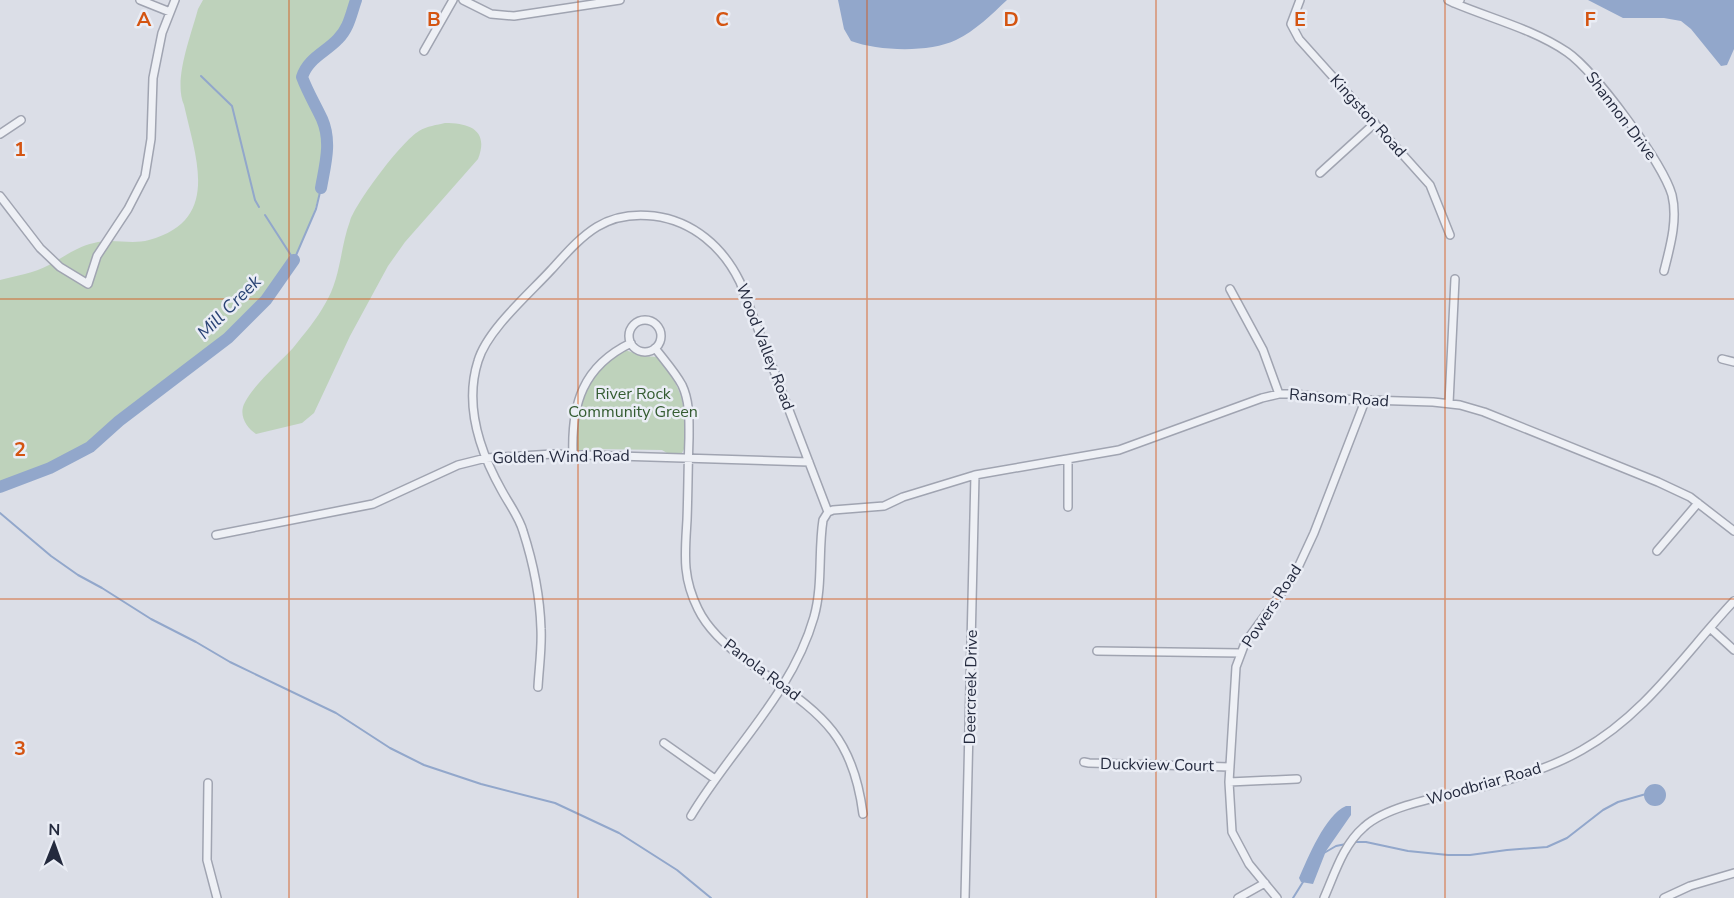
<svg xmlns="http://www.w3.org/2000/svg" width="1734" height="898" viewBox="0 0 1734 898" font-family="'Nunito Sans',sans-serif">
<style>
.green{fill:#bed2bb}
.water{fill:#92a7cb}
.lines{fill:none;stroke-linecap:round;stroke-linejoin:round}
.stream{stroke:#92a7cb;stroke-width:2}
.river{stroke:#92a7cb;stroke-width:12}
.minor-casing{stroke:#a0a4b1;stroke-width:10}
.minor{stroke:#eef0f5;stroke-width:7}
.grid{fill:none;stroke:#d45411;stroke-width:1.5;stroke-opacity:0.55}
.labels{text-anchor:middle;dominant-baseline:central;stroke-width:5;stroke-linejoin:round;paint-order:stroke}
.street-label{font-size:16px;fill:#242a3e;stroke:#eaedf5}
.park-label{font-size:16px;fill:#335b30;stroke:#eaedf5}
.water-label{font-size:18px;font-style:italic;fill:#2b4475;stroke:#eaedf5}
.grid-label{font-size:20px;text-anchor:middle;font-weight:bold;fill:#d45411;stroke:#eaedf5;stroke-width:5;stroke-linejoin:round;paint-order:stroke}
</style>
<rect width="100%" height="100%" fill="#dbdee7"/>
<!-- green -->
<path class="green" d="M203,0H356C351,14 349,28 338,39C326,52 308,58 302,77C311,104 332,128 327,158C319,209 299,261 265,302C231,342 185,372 143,403C124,416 110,433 91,447C64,466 30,476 0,487V280C16,276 34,273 49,265C64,257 76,247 94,243C112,238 131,245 149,240C221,220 196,159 184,105C173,80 191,36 198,9Z
M445,123C471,123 489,131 478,159L405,242L388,266L350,336L314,413L302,423L256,434C248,429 240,418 243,407C248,390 280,362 293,348C304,334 317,319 325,304C341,278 340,248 350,221C357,201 401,142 419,131C427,126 437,125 445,123Z
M625,350L643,356L657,357C685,392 686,404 684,449L682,453H667L662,450L599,449C592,452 584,455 577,450C573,406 587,373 625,350Z"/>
<!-- water -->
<path class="water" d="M838,0H1007C992,14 975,31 956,40C929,53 878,51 851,41L844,29Z
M1588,0H1734V49L1727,65L1721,66L1691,29L1681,21L1664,18H1623Z
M1644 795a11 11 0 1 1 22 0a11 11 0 1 1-22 0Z
M1346,806H1351V815L1326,851L1313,884L1301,882L1299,878C1308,858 1325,815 1346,806Z"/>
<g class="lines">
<!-- stream -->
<path class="stream" d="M201,76L232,106L255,200L259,207
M265,215L294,260
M294,260L316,209L321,188
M0,513L51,556L78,575L102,588L151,619L196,642L230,662L336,713L390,748L424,765L481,784L555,803L619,833L677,870L711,898
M1354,842H1366L1408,851L1448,855H1470L1507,850L1547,847L1567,838L1603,810L1618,802L1646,794
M1324,853L1336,846L1346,844
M1293,898L1303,882"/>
<!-- river -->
<path class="river" d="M321,188C325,165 332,142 322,119C315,104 308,93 302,77C308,58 326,52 338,39C349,28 351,14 356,0
M0,487L50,468L90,447L119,421L228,338L266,300L294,260"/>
<!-- minor casing -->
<g class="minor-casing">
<path id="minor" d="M140,0L170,12
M463,0L491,14L514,16L620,0
M1300,0L1291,24L1299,39L1430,185L1450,235
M1448,0L1454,3L1460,0
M1454,3C1492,19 1533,29 1567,52C1595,71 1663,163 1672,195C1678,220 1670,247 1664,271
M424,51L453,0
M0,134L21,120
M1320,173L1375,123
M0,196L40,248L60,267L88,284L97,256L128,209L145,176L151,139L153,78L162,33L175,0
M1230,289L1263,350L1279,394
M629 336a16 16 0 1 1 32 0a16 16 0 1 1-32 0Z
M655,348C664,360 675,372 682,385C690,402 689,420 689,438C688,466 688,493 687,520C685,554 682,577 698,609C709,632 731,650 751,664C815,711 852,728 863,814
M1722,359L1734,362
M1449,403L1455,279
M573,455C571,404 583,366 631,343
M1068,507V460
M216,535L373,504L458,465L486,458L553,454L809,462
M1657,551L1698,503
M1710,628L1734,650
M1097,651L1241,653
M538,687C539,668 542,648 541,629C540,596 533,562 523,531C519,517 509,504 502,491C480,452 464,405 478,361C487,330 529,294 551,270C582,236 603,210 654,216C693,221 723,247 740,282L828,512
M664,743L715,779
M1084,762L1089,763L1230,767
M1229,782L1297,779
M208,783L207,860L217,898
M691,816C731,749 792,694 814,617C823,585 818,552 823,520L828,512L833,510L884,506L903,497L975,475L1119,450L1262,398L1279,394H1295L1336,399L1433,402L1460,405L1484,412L1658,482L1690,497L1734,531
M965,898L975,475
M1238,898L1265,883
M1277,898L1249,864L1232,832L1229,782L1236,667L1245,643L1295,574L1314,533L1365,401
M1324,898C1335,873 1343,845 1364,827C1391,802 1460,794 1497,783C1526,775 1556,765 1582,750C1646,714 1685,653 1734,601
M1664,898L1690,886L1734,873"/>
</g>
<!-- minor -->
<use href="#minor" class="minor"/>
</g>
<!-- grid -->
<path class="grid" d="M289,0V898M578,0V898M867,0V898M1156,0V898M1445,0V898M0,299H1734M0,599H1734"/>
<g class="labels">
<!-- street labels -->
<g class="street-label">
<text transform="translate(1368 116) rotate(48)">Kingston Road</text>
<text transform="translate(1621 116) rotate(53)">Shannon Drive</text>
<text transform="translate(765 347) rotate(69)">Wood Valley Road</text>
<text transform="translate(1339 398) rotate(4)">Ransom Road</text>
<text transform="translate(561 457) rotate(-1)">Golden Wind Road</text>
<text transform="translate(1272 606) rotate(-57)">Powers Road</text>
<text transform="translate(762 670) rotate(37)">Panola Road</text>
<text transform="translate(971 687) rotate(-89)">Deercreek Drive</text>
<text transform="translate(1157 765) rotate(1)">Duckview Court</text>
<text transform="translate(1484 784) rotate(-16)">Woodbriar Road</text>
</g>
<!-- park labels -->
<g class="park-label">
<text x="633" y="394">River Rock<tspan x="633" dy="18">Community Green</tspan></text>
</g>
<!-- water labels -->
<g class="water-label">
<text transform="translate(229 307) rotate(-45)">Mill Creek</text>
</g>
</g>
<g class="grid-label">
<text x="144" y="26">A</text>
<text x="434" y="26">B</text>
<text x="722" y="26">C</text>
<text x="1011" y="26">D</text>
<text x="1300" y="26">E</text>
<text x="1590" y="26">F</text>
<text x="20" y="156">1</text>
<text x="20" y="456">2</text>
<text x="20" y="755">3</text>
</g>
<!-- north arrow -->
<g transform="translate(54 844) rotate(1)" stroke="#eaedf5" stroke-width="4.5" paint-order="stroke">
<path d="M0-4.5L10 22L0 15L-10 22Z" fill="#242a3e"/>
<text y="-9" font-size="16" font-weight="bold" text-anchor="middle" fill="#242a3e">N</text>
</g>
</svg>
